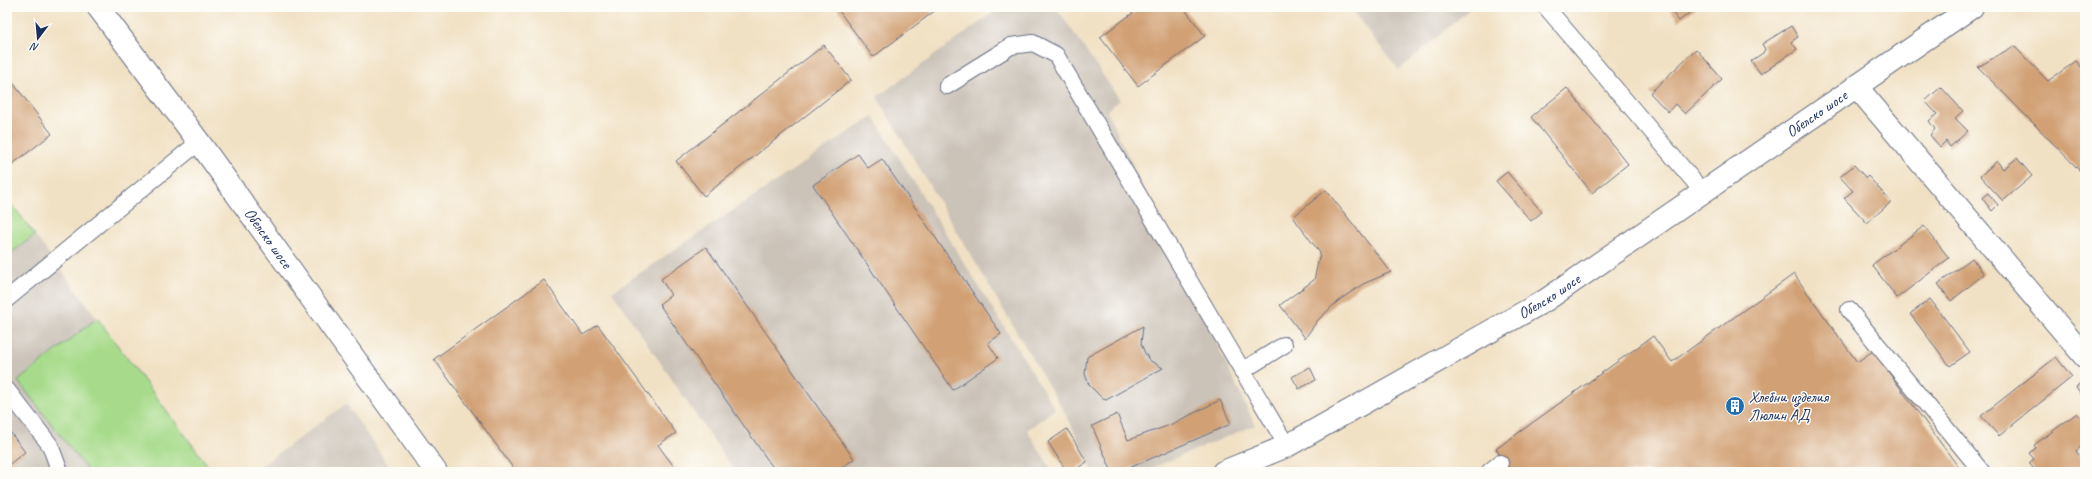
<svg xmlns="http://www.w3.org/2000/svg" width="2092" height="479" viewBox="0 0 2092 479" font-family="Caveat,sans-serif">
<style>
.industrial{fill:#cbc2b8}
.green{fill:#a7db8b;stroke:#618574}
.building{fill:#d1a074}
.lines{fill:none;stroke-linecap:round;stroke-linejoin:round}
.service-casing{stroke:#666d82;stroke-width:18}
.minor-casing{stroke:#666d82;stroke-width:24}
.tertiary-casing{stroke:#666d82;stroke-width:24}
.service{stroke:#fff;stroke-width:16}
.minor{stroke:#fff;stroke-width:22}
.tertiary{stroke:#fff;stroke-width:22}
.labels{text-anchor:middle;dominant-baseline:central;stroke-width:3;stroke-linejoin:round;paint-order:stroke}
.street-label{font-size:16px;fill:#1b2f5e;stroke:#fdfcf7}
.poi-label{font-size:16px;fill:#1b2f5e;stroke:#fdfcf7;text-anchor:start}
</style>
<rect width="100%" height="100%" fill="#fdfcf7"/>
<filter id="ink" filterUnits="userSpaceOnUse"><feTurbulence type="fractalNoise" baseFrequency=".025" numOctaves="2"/><feDisplacementMap in="SourceGraphic" scale="8" xChannelSelector="R" yChannelSelector="G"/><feConvolveMatrix kernelMatrix="1 2 1 2 8 2 1 2 1" color-interpolation-filters="sRGB"/></filter>
<filter id="wash" filterUnits="userSpaceOnUse"><feTurbulence type="fractalNoise" baseFrequency=".012" numOctaves="4" result="noise"/><feDisplacementMap in="SourceGraphic" scale="16" xChannelSelector="R" yChannelSelector="G"/><feGaussianBlur stdDeviation="0.9" result="paint"/><feColorMatrix in="noise" values="0 0 0 0 0 0 0 0 0 0 0 0 0 0 0 0 0 1.4 0 .05"/><feComposite in="paint" operator="in"/></filter>
<g filter="url(#wash)">
<rect width="100%" height="100%" fill="#f1e1c4"/>
<!-- industrial -->
<path class="industrial" d="M1001,7H1056L1120,100L1107,111L1255,425L1142,472H1093L1069,420L877,97Z
M1349,7H1472L1399,70Z
M873,116L1055,409L1027,430L1053,472H735L612,292Z
M7,198L206,463L211,472H7Z
M346,404L393,472H253Z"/>
<!-- green -->
<path class="green" d="M7,198L35,235L7,256Z
M97,318L206,463L211,472H89L18,381Z"/>
<g id="blocks">
<!-- building -->
<path class="building" d="M836,7H940L873,57Z
M1141,7H1183L1205,36L1138,86L1100,37Z
M1668,7H1697L1679,21Z
M1791,26L1798,37L1791,42L1797,49L1761,74L1751,61L1763,53L1765,49L1762,44Z
M824,45L851,80L704,196L676,161Z
M2014,46L2048,81L2076,61L2085,71V176L1978,67Z
M1696,49L1722,79L1685,114L1675,104L1668,112L1650,93Z
M7,75L52,134L10,166L7,163Z
M1941,87L1963,111L1955,118L1968,131L1950,147L1946,141L1940,147L1930,135L1935,129L1929,121L1937,114L1925,101Z
M1567,88L1628,164L1592,193L1531,117Z
M858,154L868,168L882,159L1001,334L988,343L998,358L953,390L813,185Z
M2017,158L2032,176L2003,201L1980,176L1997,161L2003,169Z
M1854,165L1866,178L1868,176L1891,202L1867,223L1844,198L1853,191L1840,177Z
M1507,172L1542,212L1531,221L1496,181Z
M1326,190L1391,272L1363,284L1338,301L1318,320L1305,338L1280,305L1314,280L1320,253L1293,217Z
M1988,193L1998,205L1992,211L1982,198Z
M1924,226L1949,258L1897,298L1872,265Z
M706,247L854,459L836,472H776L659,304L671,295L661,279Z
M1972,258L1984,274L1951,301L1938,284Z
M1794,274L1857,362L1873,351L1962,472H1512L1496,449L1653,336L1672,362Z
M544,280L583,335L598,325L676,433L658,445L678,472H516L434,359Z
M1930,299L1970,352L1950,366L1910,314Z
M1143,326L1141,344L1145,353L1149,360L1163,368L1106,400L1103,399L1089,385L1085,374L1087,357Z
M2056,357L2072,377L1999,436L1981,416Z
M1310,367L1316,380L1299,389L1292,377Z
M2085,379V397L2084,398L2076,387Z
M1220,400L1231,424L1120,472H1112L1092,426L1117,414L1128,440L1170,425Z
M2077,413L2085,423V443L2076,451L2085,463V472H2036L2029,463L2034,459L2029,453L2036,448L2034,445Z
M7,428L25,452L7,466Z
M1067,429L1087,462L1071,472H1067L1048,442Z"/>
</g>
</g>
<g filter="url(#ink)">
<use href="#blocks" fill-opacity="0" stroke="#666d82" stroke-width="1"/>
<g class="lines">
<!-- service casing -->
<g class="service-casing">
<path id="service" d="M1546,7L1703,192
M947,86L1011,46L1033,43L1056,55L1287,446
M7,299L199,142
M1849,310L1982,472
M1242,371L1284,345
M7,390L50,445L60,472
M1489,472L1500,463"/>
</g>
<!-- minor casing -->
<g class="minor-casing">
<path id="minor" d="M1856,86L2085,357"/>
</g>
<!-- tertiary casing -->
<g class="tertiary-casing">
<g id="tertiary">
<path id="s1" d="M98,7L199,142L436,472"/>
<path id="s2" d="M1223,472L1287,446L1546,300L1972,7"/>
</g>
</g>
<!-- service -->
<use href="#service" class="service"/>
<!-- minor -->
<use href="#minor" class="minor"/>
<!-- tertiary -->
<use href="#tertiary" class="tertiary"/>
</g>
</g>
<!-- icons -->
<defs>
<g id="building-disc" transform="scale(1)"><circle r="9.5" fill="#1f6fb2" stroke="#fdfcf7"/><path d="M-4-6H4V6H1V3H-1V6H-4ZM-2.5-4.3h1.7v1.8h-1.7ZM.8-4.3h1.7v1.8H.8ZM-2.5-1h1.7V.8h-1.7ZM.8-1h1.7V.8H.8Z" fill="#fff"/></g>
</defs>
<g fill-rule="evenodd">
<use href="#building-disc" x="1735" y="406"/>
</g>
<g class="labels">
<!-- street labels -->
<g class="street-label">
<text stroke="none"><textPath href="#s2" startOffset="695">Обелско шосе</textPath></text>
<text stroke="none"><textPath href="#s1" startOffset="287">Обелско шосе</textPath></text>
<text stroke="none"><textPath href="#s2" startOffset="371">Обелско шосе</textPath></text>
</g>
<!-- poi labels -->
<g class="poi-label">
<text x="1749" y="397">Хлебни изделия<tspan x="1749" dy="18">Люлин АД</tspan></text>
</g>
</g>
<!-- margin -->
<rect width="2092" height="479" fill="none" stroke="#fdfcf7" stroke-width="24"/>
<!-- north arrow -->
<g transform="translate(38 38) rotate(196)" stroke="#fdfcf7" stroke-width="3" paint-order="stroke">
<path d="M0-3L7 15L0 10L-7 15Z" fill="#1b2f5e"/>
<text y="-6" font-size="11" font-weight="bold" text-anchor="middle" fill="#1b2f5e">N</text>
</g>
</svg>
